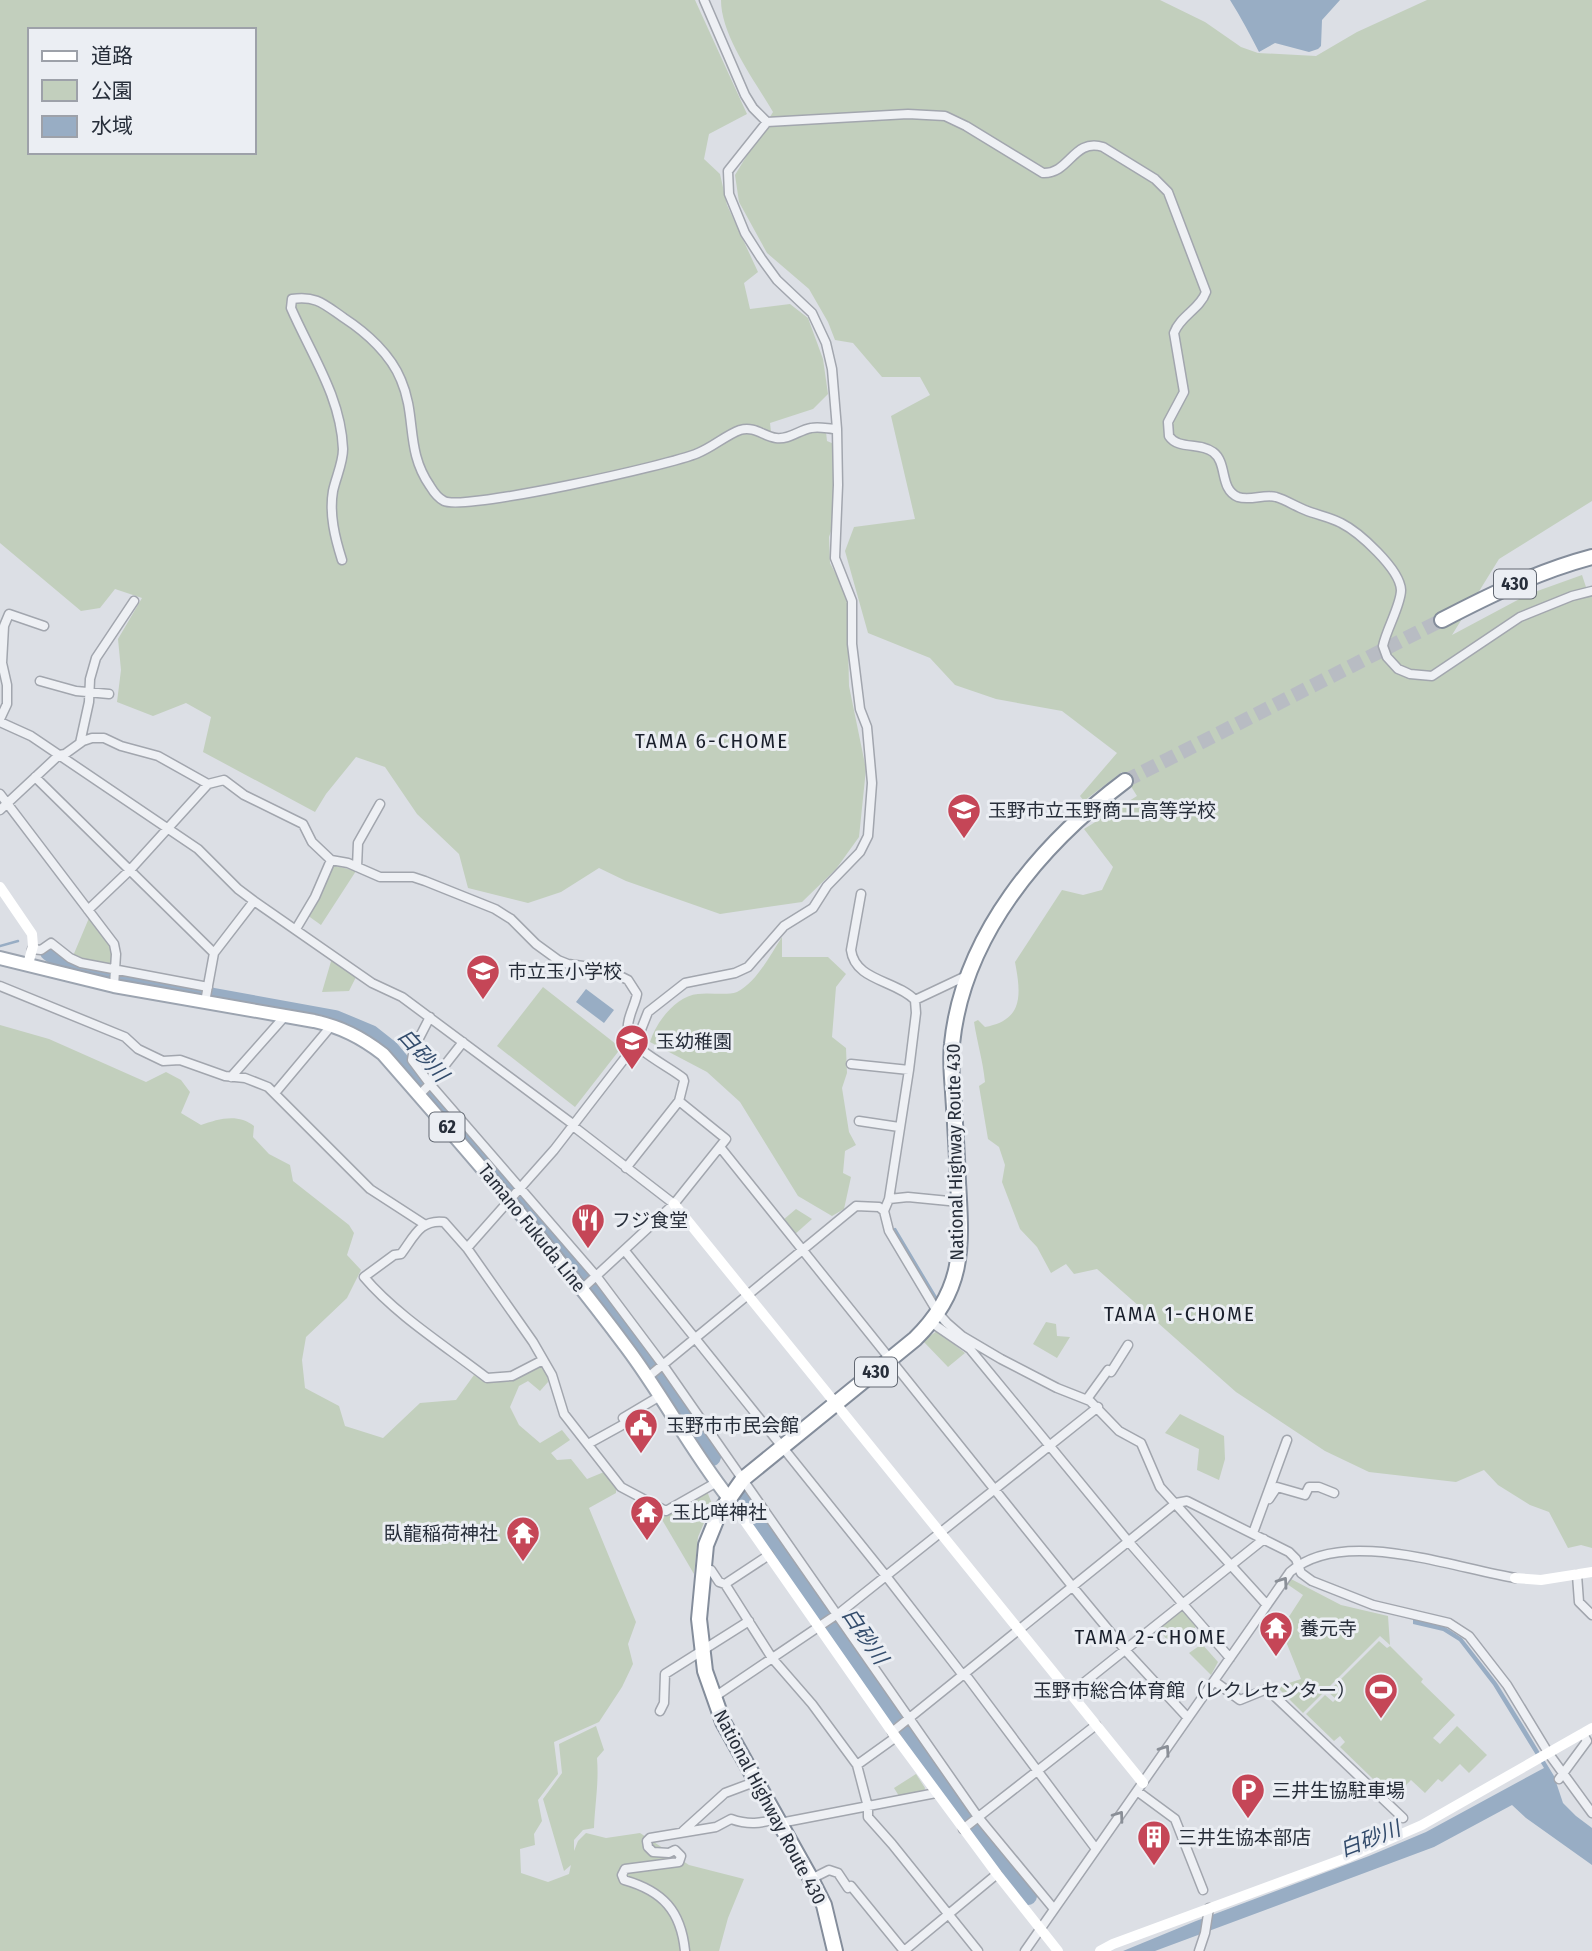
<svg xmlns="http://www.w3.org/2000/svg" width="1592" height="1951" viewBox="0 0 1592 1951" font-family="'Fira Sans Condensed','Noto Sans JP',sans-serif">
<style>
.green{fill:#c2cfbd;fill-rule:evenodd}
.water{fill:#98adc4}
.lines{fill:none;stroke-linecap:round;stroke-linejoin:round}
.stream{stroke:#98adc4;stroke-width:2.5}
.river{stroke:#98adc4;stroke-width:18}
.highway-tunnel{stroke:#b8bcc3;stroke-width:14;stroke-dasharray:14 7;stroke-linecap:butt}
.street-casing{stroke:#a2a6ae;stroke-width:11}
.primary-casing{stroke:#9ca4b0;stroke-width:16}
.highway-casing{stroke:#848d9b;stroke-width:18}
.street{stroke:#eef0f4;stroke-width:8}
.secondary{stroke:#fff;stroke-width:10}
.primary{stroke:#fff;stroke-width:12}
.highway{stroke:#fff;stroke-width:14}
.oneway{stroke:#8a8f97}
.labels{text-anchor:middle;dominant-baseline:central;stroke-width:6;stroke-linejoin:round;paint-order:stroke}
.shield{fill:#ebeef3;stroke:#626872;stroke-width:2}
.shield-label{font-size:18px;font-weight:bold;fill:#272e3a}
.poi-label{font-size:19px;fill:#272e3a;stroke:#ebeef3;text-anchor:start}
.street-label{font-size:19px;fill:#272e3a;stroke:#ebeef3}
.neighbourhood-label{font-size:21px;letter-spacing:2px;fill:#191f2b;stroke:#ebeef3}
.water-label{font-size:21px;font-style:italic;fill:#334c6c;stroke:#ebeef3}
</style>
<rect width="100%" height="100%" fill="#dcdfe5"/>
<!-- green -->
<path class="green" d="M0,0H695L747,114L709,134L704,159L720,174L727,205L758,272L744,283L750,309L790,304L808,318L823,359L828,394L813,409L770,423L772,441H790L813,431L826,432L827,441L834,444V522L829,537L830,563L847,596L849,686L866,769L859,837L836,869L802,902L720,914L626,881L599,868L561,892L528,903L468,888L459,854L417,814L385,767L356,757L326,794L315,812L203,752L211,717L186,703L153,716L117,702L121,670L118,639L142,598L115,589L100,608L81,611L0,543ZM30,30H254V152H30Z
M721,0H1160L1205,22L1241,47L1258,53L1316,56L1357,32L1427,0H1592V501L1499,559L1452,635L1529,594L1582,575L1589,596H1592V1548L1581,1545L1568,1548L1549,1512L1530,1505L1498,1485L1484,1470L1456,1482L1369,1472L1325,1451L1236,1392L1097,1269L1074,1274L1066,1264L1051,1273L1037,1247L1020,1229L1002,1182L1005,1165L999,1147L988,1139L979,1086L985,1082C983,1061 977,1042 974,1022L978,1020L985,1027C1024,1020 1021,994 1015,962L1062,890L1083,895L1102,890L1113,867L1084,829L1137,796L1122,772L1084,801L1080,796L1117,753L1062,711L996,699L955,685L930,658L868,633L845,551L854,527L915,519L891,416L930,395L920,377H882L853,343L835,340L828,322L809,289L767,253L739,202L735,175L773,112C755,81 721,36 721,0Z
M332,865L356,871L321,925L307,915Z
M89,918L112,948L114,967L73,956Z
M782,937V957H828L846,974L836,987L832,1037L846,1048L847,1073L842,1088L849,1132L856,1145L845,1151L843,1173L851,1177L844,1209L832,1216L798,1196L740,1102L707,1072L650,1042C656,1022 676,996 698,994C710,992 726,996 737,992C757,982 770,955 782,937Z
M332,958L356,977L349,991L322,992Z
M543,987L621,1048L575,1107L497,1046Z
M0,1025L49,1039L146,1082L166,1072L181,1080L190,1092L181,1113L201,1125C218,1119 238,1113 254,1126L253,1137L269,1154L290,1165L293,1181L349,1225L354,1233L347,1255L361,1270L347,1298L306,1337L302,1360L305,1388L339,1406L345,1426L383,1438L420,1403L456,1400L474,1375C497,1391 517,1375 539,1365L547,1374L548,1382L540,1391L528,1381L519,1386L510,1407L519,1425L540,1443L562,1430L570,1440L551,1453L557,1460L571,1459L587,1479L604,1472L616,1486V1493L589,1508L636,1622L628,1644L633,1664L622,1687L599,1722L554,1742L558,1774L538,1800L542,1821L534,1834L535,1845L520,1849L521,1873L548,1882L569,1874L571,1865L564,1871L543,1799L562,1773L559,1744L596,1726L604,1750L597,1758C599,1783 595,1803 594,1828L583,1830L574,1840V1851L578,1841L586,1833L606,1838L640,1833L689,1865L744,1879L728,1918L719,1951H0Z
M796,1209L812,1219L794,1235L783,1220Z
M1046,1322L1056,1324L1057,1336L1070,1337L1057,1358L1033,1344Z
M937,1331L965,1353L948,1367L923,1341Z
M1180,1414L1224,1436L1225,1459L1219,1480L1197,1470L1199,1449L1165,1433Z
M707,1491L712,1504L698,1537L694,1574L661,1518Z
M1291,1579L1341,1605L1388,1616L1390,1645L1380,1636L1303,1713L1277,1687L1301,1679L1281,1629L1303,1595L1287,1584Z
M1184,1609L1197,1626L1172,1647L1159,1629Z
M1379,1641L1387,1648L1390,1646L1423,1679L1421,1682L1455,1715L1433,1738L1440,1744L1457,1726L1487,1755L1469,1773L1460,1764L1442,1782L1438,1779L1425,1793L1411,1780L1396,1795L1377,1777L1373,1779L1340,1747L1345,1742L1340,1736L1334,1741L1306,1714L1325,1695L1333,1702L1336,1699L1328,1692Z
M1202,1644L1218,1662L1211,1675L1189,1653Z
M916,1774L925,1788L924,1791L899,1796L894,1788Z"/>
<!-- water -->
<path class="water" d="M1230,0H1340L1322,20L1321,46L1318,49L1309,52L1275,43L1259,52C1250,35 1241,17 1230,0Z
M586,989L614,1010L604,1023L576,1002Z
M1413,1619L1445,1627L1462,1638L1497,1683L1525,1728L1554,1776L1563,1803L1576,1816L1592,1828V1865L1526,1818L1512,1805L1434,1847L1155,1951H1123L1196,1921L1369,1856L1426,1832L1544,1768L1493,1685L1459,1641L1443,1631L1413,1624Z"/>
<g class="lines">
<!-- stream -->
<path class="stream" d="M0,946L18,941
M895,1229L938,1301"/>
<!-- river -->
<path class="river" d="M49,952L71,968L109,978L335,1019L371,1034L390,1049L590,1288L652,1369
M656,1376L712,1457
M744,1499L901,1729L967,1821L1028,1896"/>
<!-- highway-tunnel -->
<path class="highway-tunnel" d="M1125,781L1442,620"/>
<!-- street casing -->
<g class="street-casing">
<path id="street" d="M704,0L745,95L753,108L767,122
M342,560C335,538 329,514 333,491C336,477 343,463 343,449C341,397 311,354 291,308L292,299C316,295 325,305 344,318C367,333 391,355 401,380C417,417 405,450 430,486C433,491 438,498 444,501C464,511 671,465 698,453C713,447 726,435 740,430C755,426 763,436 776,438C789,440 799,430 811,428C819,426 829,429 837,429
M40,681L76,691L109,694
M0,719L7,704V685L2,663L4,626L9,614L44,626
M0,722L31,736L198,849L238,889L254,901L372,983L402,997L574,1125
M80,743L89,702L90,679L96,658L134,601
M35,777L214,953L205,1002
M0,794L114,944L116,954L114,986
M0,810L59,755L65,754L83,741L92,738H104L121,746L158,756L208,784
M357,867L358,843L380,804
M861,894L851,950C855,981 896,980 915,1000L968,975
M88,910L130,870L208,784L224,780L244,795L303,824L312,842L331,860L348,863L380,877H413L425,881L495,909L511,919L536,944L558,960L568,964L606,969L628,980L637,994C635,1006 626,1019 628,1032C631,1049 670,1067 683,1078L684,1081L679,1101L626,1168
M296,929L315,897L331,860
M32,949L41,950L51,943L70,958L81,963L208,987
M214,953L254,901
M0,986L125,1037L138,1049L163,1061L180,1060L225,1076L245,1078L268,1087L370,1189L424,1224
M915,1000L916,1013L909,1070L889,1199L884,1211L889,1231L938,1313L947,1323L962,1336L1001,1359L1057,1388L1090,1401L1119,1431L1141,1443L1160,1487L1267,1605
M430,1017L414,1048L412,1060L430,1084L597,1277L663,1365L978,1817L1054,1909
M851,1064L909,1070
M231,1077L285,1016
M275,1093L332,1025
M419,1095L430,1084L463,1042
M859,1121L899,1127
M573,1126L674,1204
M720,1147L1072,1586L1126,1651L1188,1718
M889,1199L908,1197L959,1202
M467,1248L554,1150L635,1045L648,1012L685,983L735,973L748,967L784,926L813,908L827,886L860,852L868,836L872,783L867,727L860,709L852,644V601L835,558L838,485L837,429L832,369L826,343L812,313L777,280L761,258L745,233L729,194L728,171L767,122L908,114L945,116L966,126L1043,173C1070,174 1073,138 1103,147L1155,179L1168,192L1206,292C1200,309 1180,316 1174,333L1184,392L1168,422L1169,436C1178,450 1200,442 1213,452C1228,463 1219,489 1238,497C1250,501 1264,494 1276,497C1286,500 1295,506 1305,510C1317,515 1330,517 1341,523C1359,532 1400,569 1401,590C1401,605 1386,630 1383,646L1387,657L1398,669L1410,674L1432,676L1520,617L1572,596L1592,591
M625,1251L886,1576L962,1674L968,1678L1096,1849
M582,1289L674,1204L726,1139L679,1101
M932,1323L970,1349L1128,1541L1230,1658
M543,1360L512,1376L487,1378C447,1347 396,1315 364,1277L394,1255L401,1254C414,1237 420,1219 444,1222L467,1248L533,1342L552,1375L564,1414L621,1487L666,1511L717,1482
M648,1377L856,1206L879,1207L884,1211
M1087,1399L1108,1370L1111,1372L1128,1345
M588,1444L626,1423L623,1418L660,1396
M1269,1499L1277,1487L1305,1495L1309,1487H1319L1334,1493
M1253,1533L1287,1440
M769,1555L725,1584L772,1658L812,1704L857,1765L868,1807V1817L892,1844L978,1951
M703,1569L711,1570L719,1582L725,1584
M1577,1575L1579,1602L1592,1615
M1214,1681L1240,1700L1267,1689L1403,1818
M1071,1693L1264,1539
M713,1698L842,1611L1098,1407
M660,1711L664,1703L665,1674L749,1621
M892,1732L1176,1503L1187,1501L1289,1552L1296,1559L1301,1573L1312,1581L1373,1605L1449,1623L1469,1636L1507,1685L1549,1754L1592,1813
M857,1765L896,1737
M1559,1779L1587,1741L1583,1734
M1137,1791L1175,1819L1203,1890
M780,1823L936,1793
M963,1829L1096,1725
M683,1831L725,1793L757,1781
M811,1879L829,1870L838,1873L848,1888
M851,1886L904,1951
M685,1951C681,1911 663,1891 624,1880L622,1875L625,1869L679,1862L681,1856L675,1850L669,1853L653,1852L648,1847L647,1841L650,1838L716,1827L731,1819C748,1825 761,1824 778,1818
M904,1951L997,1874
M1025,1951L1290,1572C1342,1526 1453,1568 1515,1578
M1199,1951L1205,1933L1209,1908"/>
</g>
<!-- primary casing -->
<g class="primary-casing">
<path id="primary" d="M0,958L114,986L314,1021C341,1027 361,1037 383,1054C467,1150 551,1246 627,1348C663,1396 691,1450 728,1497"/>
</g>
<!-- highway casing -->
<g class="highway-casing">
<path id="highway" d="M1442,620C1490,595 1539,571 1592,557
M835,1951L824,1905L811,1879L723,1722L705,1671L699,1619L706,1545L719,1513L743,1479L915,1339C965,1290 962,1248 958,1182C957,1152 955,1122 953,1092C952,1076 950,1060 952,1044C963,935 1041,844 1125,781"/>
</g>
<!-- street -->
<use href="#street" class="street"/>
<!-- secondary -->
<path class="secondary" d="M0,887L32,934L33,946L28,964
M674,1204L1143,1783
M728,1497L892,1732L997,1874L1058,1951
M1515,1578L1541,1580L1592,1572
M1100,1951L1113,1944L1349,1857L1422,1825L1592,1728"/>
<!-- primary -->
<use href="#primary" class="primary"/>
<!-- highway -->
<use href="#highway" class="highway"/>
</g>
<!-- one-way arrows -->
<defs><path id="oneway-chevron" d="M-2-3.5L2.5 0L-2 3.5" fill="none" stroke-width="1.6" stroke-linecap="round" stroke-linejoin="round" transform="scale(1.75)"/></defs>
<g class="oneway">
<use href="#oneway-chevron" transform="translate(1283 1582) rotate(-55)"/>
<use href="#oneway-chevron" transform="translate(1165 1750) rotate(-55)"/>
<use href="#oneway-chevron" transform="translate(1119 1816) rotate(-54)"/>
</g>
<!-- icons -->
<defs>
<g id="school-pin" transform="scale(1.75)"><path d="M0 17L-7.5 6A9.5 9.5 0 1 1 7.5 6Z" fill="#c54657" stroke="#ebeef3"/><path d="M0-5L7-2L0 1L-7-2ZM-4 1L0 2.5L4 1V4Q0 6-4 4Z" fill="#fff"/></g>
<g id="restaurant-pin" transform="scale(1.75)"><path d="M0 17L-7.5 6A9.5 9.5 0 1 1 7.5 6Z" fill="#c54657" stroke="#ebeef3"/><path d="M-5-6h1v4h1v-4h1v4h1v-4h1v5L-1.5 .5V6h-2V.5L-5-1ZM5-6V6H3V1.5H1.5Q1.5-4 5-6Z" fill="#fff"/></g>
<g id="civic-pin" transform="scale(1.75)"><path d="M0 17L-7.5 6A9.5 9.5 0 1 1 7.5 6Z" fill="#c54657" stroke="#ebeef3"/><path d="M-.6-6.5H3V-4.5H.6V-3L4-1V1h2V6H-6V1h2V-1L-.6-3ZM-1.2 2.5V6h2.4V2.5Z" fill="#fff"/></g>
<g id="temple-pin" transform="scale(1.75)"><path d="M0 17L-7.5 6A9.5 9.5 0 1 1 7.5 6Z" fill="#c54657" stroke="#ebeef3"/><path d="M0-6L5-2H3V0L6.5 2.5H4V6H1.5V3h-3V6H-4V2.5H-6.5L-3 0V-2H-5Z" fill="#fff"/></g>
<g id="stadium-pin" transform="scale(1.75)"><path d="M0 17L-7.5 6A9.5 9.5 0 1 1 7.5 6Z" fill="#c54657" stroke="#ebeef3"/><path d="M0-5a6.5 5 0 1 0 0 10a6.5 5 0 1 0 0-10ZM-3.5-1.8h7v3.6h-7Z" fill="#fff"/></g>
<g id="parking-pin" transform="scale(1.75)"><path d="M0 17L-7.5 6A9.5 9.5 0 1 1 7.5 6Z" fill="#c54657" stroke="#ebeef3"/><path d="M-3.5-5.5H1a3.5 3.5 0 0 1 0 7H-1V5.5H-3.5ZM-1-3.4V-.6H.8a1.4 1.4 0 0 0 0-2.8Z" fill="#fff"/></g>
<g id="building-pin" transform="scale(1.75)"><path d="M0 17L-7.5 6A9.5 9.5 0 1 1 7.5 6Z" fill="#c54657" stroke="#ebeef3"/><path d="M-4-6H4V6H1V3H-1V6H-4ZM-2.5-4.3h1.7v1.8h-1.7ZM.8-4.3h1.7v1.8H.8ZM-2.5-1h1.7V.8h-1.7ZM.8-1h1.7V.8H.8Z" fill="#fff"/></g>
</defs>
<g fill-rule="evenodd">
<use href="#school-pin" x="964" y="810"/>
<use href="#school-pin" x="483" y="971"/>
<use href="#school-pin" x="632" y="1041"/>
<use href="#restaurant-pin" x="588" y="1220"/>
<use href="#civic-pin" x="641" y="1425"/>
<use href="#temple-pin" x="647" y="1512"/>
<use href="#temple-pin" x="523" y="1533"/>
<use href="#temple-pin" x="1276" y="1628"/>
<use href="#stadium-pin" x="1381" y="1690"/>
<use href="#parking-pin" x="1248" y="1790"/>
<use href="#building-pin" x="1154" y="1837"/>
</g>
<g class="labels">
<!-- shield labels -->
<g class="shield">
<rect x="1494" y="569.5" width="42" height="29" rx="5"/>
<rect x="429.5" y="1112.5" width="35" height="29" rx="5"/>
<rect x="855" y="1357.5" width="42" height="29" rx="5"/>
</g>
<g class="shield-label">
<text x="1515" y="584">430</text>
<text x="447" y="1127">62</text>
<text x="876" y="1372">430</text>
</g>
<!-- poi labels -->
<g class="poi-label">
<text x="988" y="810">玉野市立玉野商工高等学校</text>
<text x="508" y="971">市立玉小学校</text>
<text x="656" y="1041">玉幼稚園</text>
<text x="612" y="1220">フジ食堂</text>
<text x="666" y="1425">玉野市市民会館</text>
<text x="672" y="1512">玉比咩神社</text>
<text x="498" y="1533" text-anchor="end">臥龍稲荷神社</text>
<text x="1300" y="1628">養元寺</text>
<text x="1356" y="1690" text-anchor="end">玉野市総合体育館（レクレセンター）</text>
<text x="1272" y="1790">三井生協駐車場</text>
<text x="1178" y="1837">三井生協本部店</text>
</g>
<!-- street labels -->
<g class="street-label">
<text transform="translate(955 1152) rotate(-91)">National Highway Route 430</text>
<text transform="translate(532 1228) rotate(51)">Tamano Fukuda Line</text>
<text transform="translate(770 1807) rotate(62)">National Highway Route 430</text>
</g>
<!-- neighbourhood labels -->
<g class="neighbourhood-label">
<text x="712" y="741">TAMA 6-CHOME</text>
<text x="1180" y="1314">TAMA 1-CHOME</text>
<text x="1151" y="1637">TAMA 2-CHOME</text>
</g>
<!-- water labels -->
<g class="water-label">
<text transform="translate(423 1055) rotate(48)">白砂川</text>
<text transform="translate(865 1636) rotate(56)">白砂川</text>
<text transform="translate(1370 1839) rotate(-21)">白砂川</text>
</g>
</g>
<!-- legend -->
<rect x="28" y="28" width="228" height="126" fill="#ebeef3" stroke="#9da1a9" stroke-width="2"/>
<rect x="42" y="51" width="35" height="10" fill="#ffffff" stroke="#9da1a9" stroke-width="2"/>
<text x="91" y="63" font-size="21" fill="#272e3a">道路</text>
<rect x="42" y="80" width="35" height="21" fill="#c2cfbd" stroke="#9da1a9" stroke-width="2"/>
<text x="91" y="98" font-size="21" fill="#272e3a">公園</text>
<rect x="42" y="116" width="35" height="21" fill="#98adc4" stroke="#9da1a9" stroke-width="2"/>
<text x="91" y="133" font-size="21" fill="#272e3a">水域</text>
</svg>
